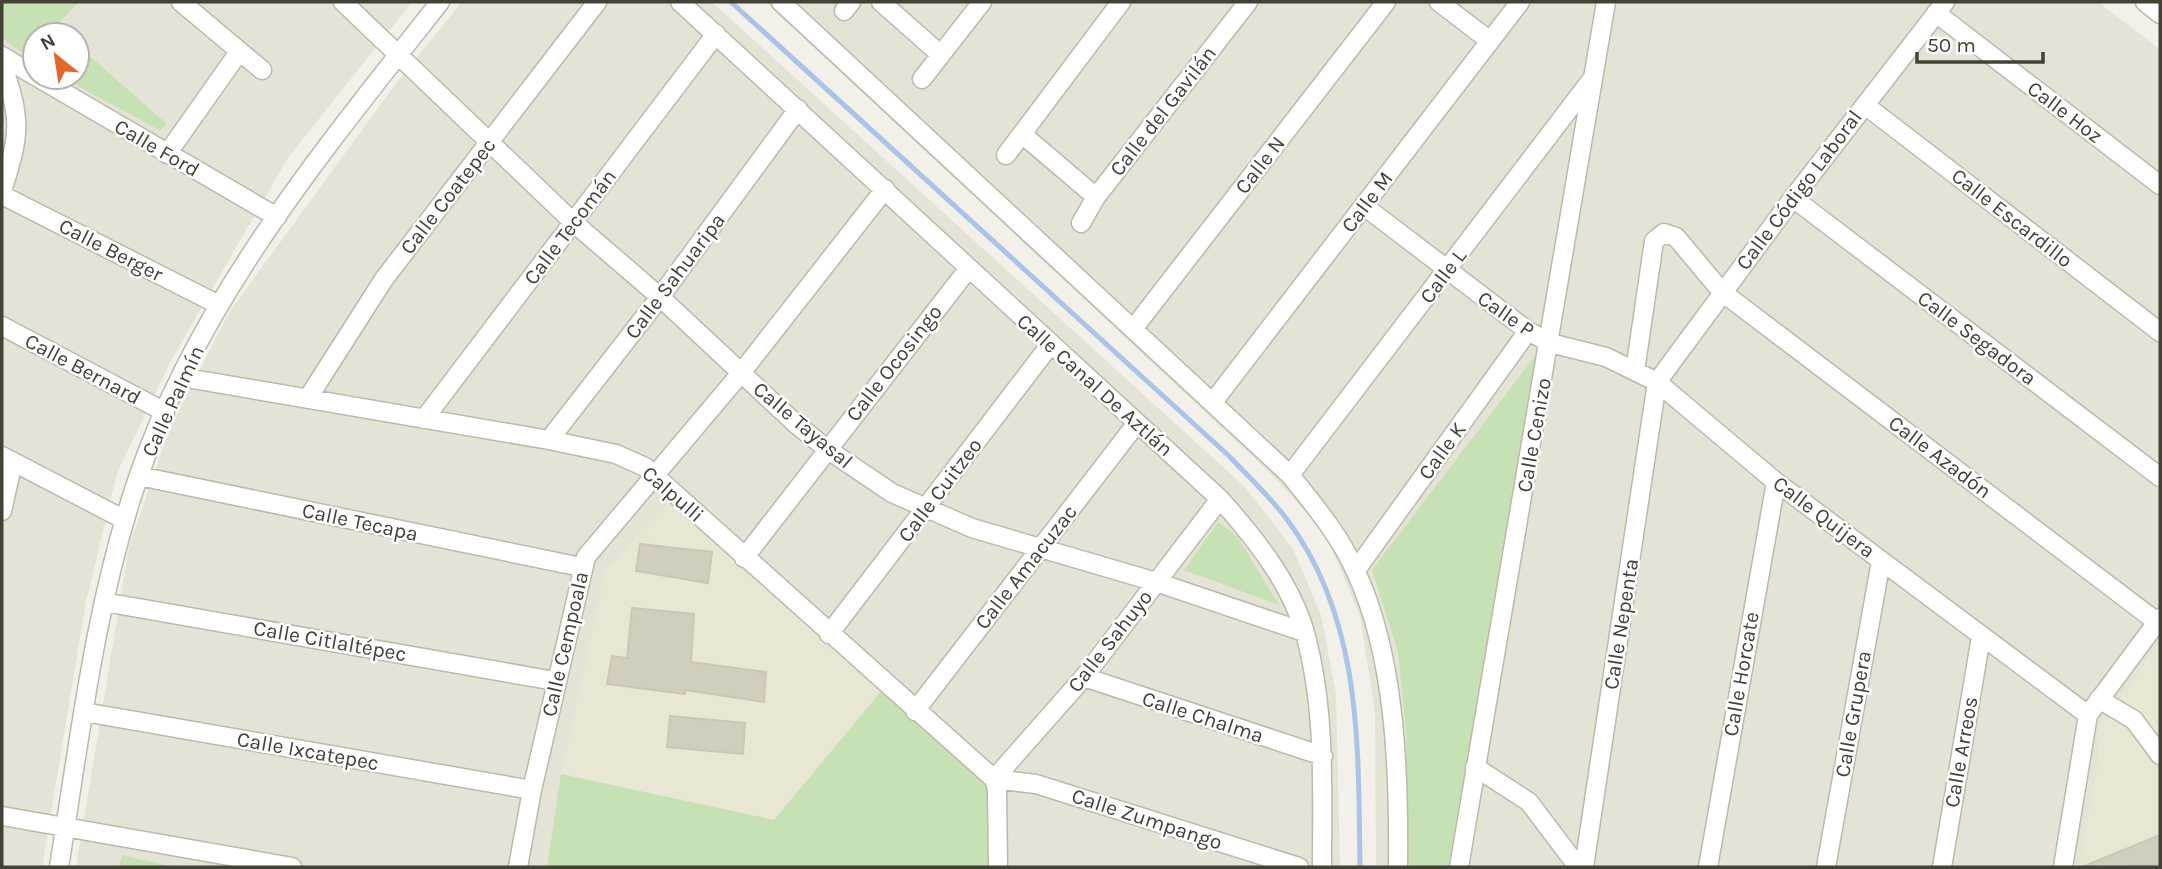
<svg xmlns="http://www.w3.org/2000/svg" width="2162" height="869" viewBox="0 0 2162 869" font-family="Karla,sans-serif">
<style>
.residential{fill:#e5e3d6;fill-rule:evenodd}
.education{fill:#e9e7d3}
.green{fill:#c6e2b4}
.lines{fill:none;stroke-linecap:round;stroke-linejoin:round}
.stream{stroke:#aac4e8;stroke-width:5}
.building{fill:#d2cebe;stroke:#ccc7b2;stroke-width:2}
.minor-casing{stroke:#bcb9ab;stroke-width:21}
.minor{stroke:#fff;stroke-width:18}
.labels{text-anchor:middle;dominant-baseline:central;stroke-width:5;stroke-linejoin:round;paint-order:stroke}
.street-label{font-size:21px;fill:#444137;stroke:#fff}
</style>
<rect width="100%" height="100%" fill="#f2f0e8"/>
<!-- residential -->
<path class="residential" d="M2,2H412L287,159L172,359L117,473L86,602L42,867H2ZM35,35H77V77H35Z
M462,2H712L1245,487L1293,549L1321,615L1336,694L1340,867H76L129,547L169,430L230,311L397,82Z
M765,2H2098L2160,49V867H1376L1375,713L1360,616L1324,531L1266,469Z"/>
<!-- education -->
<path class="education" d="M671,499L883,689L774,820L561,774L605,571Z
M2160,642V867H2079L2098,762L2099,727Z"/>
<!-- green -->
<path class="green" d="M2,2H79L56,26L66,35H35V63L2,38Z
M77,45L167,124L159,130L61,77H77Z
M1538,352L1450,867H1407L1406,731L1398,652L1372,570Z
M1218,522L1237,536L1279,605L1184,570Z
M883,689L990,785L991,867H547L561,774L774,820Z
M122,855L174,867H119Z"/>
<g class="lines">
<!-- stream -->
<path class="stream" d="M731,2L1228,455C1248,476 1269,496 1286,518C1363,620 1358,747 1360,867"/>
</g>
<!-- building -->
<path class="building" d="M640,544L712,552L708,583L636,571Z
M632,608L694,614L691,662L766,672L764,702L685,690V694L607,684L612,656L627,658Z
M670,716L745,723L743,754L667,747Z
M2160,835V865L2082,867Z"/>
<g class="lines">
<!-- minor casing -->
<g class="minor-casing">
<path id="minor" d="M181,2L262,70
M343,2L573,222L660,297L796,424L827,449L892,493L972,528L1156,582L1304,632
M680,2L1220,499C1254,537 1291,583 1305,633C1326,710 1322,789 1322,867
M781,2L1290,475C1315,506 1340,536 1356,572C1396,658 1399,773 1398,867
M881,2L941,55
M1439,2L1490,41
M2145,2L2160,14
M844,11L851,2
M1936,13L2160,185
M2,56L35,76
M2,64C22,120 20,135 2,191
M37,77L277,217
M922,79L982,2
M1865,105L2160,332
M1022,134L1096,197
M167,154L239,52
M1006,155L1121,2
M2,195L219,305
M1793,198L2160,477
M1364,206L1528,331L1550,343L1606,357L1657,382L1776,482L2088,715
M1081,223L1096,197L1248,2
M2,326L165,412
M1133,329L1386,2
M1635,371L1654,241L1664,233L1676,237L1722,292L2157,622
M181,377L549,440L616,454L645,467L994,779L997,790L998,867
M308,398L384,279L597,2
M1213,402L1520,2
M424,419L716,34
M549,440L660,297L798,109
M2,456L125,520
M1290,475L1592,79
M139,476L581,567
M2,511L13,462
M744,558L969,268
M1356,570L1528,331
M104,602L555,681
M829,634L1050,345
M1084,677L1323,756
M2099,699L2134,720L2160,755
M915,711L1137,423
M84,712L532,790
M1475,767L1529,802L1578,867
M994,779L1084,677L1220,499
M994,779L1036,784L1299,867
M2,816L292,867
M59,867C80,737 95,603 138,478C199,299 325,148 440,2
M518,867L532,790L586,557L741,373L885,189
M1459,867L1606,2
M1584,867L1657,382L1793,198L1945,2
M1708,867L1776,482
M1826,867L1881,561
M1942,867L1981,637
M2063,867L2088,715L2160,618"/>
</g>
<!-- minor -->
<use href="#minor" class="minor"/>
</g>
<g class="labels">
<!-- street labels -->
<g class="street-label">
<text transform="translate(1163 111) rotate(-52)">Calle del Gavilán</text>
<text transform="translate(2065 112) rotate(37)">Calle Hoz</text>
<text transform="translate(157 148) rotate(30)">Calle Ford</text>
<text transform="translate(1260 165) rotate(-52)">Calle N</text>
<text transform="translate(1799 190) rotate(-53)">Calle Código Laboral</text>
<text transform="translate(448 196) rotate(-52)">Calle Coatepec</text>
<text transform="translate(1367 202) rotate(-53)">Calle M</text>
<text transform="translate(2012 218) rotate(38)">Calle Escardillo</text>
<text transform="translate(570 227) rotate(-53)">Calle Tecomán</text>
<text transform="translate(111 250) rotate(27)">Calle Berger</text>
<text transform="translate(675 276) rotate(-53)">Calle Sahuaripa</text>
<text transform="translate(1443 276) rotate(-53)">Calle L</text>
<text transform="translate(1506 314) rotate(35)">Calle P</text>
<text transform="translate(1977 338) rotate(37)">Calle Segadora</text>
<text transform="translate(894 363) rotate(-52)">Calle Ocosingo</text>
<text transform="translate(83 369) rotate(28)">Calle Bernard</text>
<text transform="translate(1095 385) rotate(42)">Calle Canal De Aztlán</text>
<text transform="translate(173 401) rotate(-65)">Calle Palmín</text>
<text transform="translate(803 425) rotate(40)">Calle Tayasal</text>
<text transform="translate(1534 435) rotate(-80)">Calle Cenizo</text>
<text transform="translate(1442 451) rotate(-54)">Calle K</text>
<text transform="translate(1940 457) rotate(37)">Calle Azadón</text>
<text transform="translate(940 490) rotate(-53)">Calle Cuitzeo</text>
<text transform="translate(673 494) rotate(41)">Calpulli</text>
<text transform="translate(1824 517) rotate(37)">Calle Quijera</text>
<text transform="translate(360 522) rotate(12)">Calle Tecapa</text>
<text transform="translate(1026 567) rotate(-52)">Calle Amacuzac</text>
<text transform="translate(1621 624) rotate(-81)">Calle Nepenta</text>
<text transform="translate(330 641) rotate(10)">Calle Citlaltépec</text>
<text transform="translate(1110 641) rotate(-52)">Calle Sahuyo</text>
<text transform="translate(565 644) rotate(-77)">Calle Cempoala</text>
<text transform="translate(1741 674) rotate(-80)">Calle Horcate</text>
<text transform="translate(1853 714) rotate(-80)">Calle Grupera</text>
<text transform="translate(1203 717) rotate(18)">Calle Chalma</text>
<text transform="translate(308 751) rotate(10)">Calle Ixcatepec</text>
<text transform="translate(1961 752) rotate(-80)">Calle Arreos</text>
<text transform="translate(1147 819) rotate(18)">Calle Zumpango</text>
</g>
</g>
<!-- border -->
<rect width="2162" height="869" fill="none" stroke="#444137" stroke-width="7"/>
<!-- north arrow -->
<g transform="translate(56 56) rotate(330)"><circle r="33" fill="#ffffff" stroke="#b4b3af" stroke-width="2"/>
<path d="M0-5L12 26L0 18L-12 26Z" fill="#e3682d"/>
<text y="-10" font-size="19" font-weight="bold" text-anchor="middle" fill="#444137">N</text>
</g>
<!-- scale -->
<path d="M1917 52v10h126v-10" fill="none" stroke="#444137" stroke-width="3.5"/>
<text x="1927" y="52" font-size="21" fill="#444137" stroke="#ffffff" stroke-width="5" paint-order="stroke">50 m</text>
</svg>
